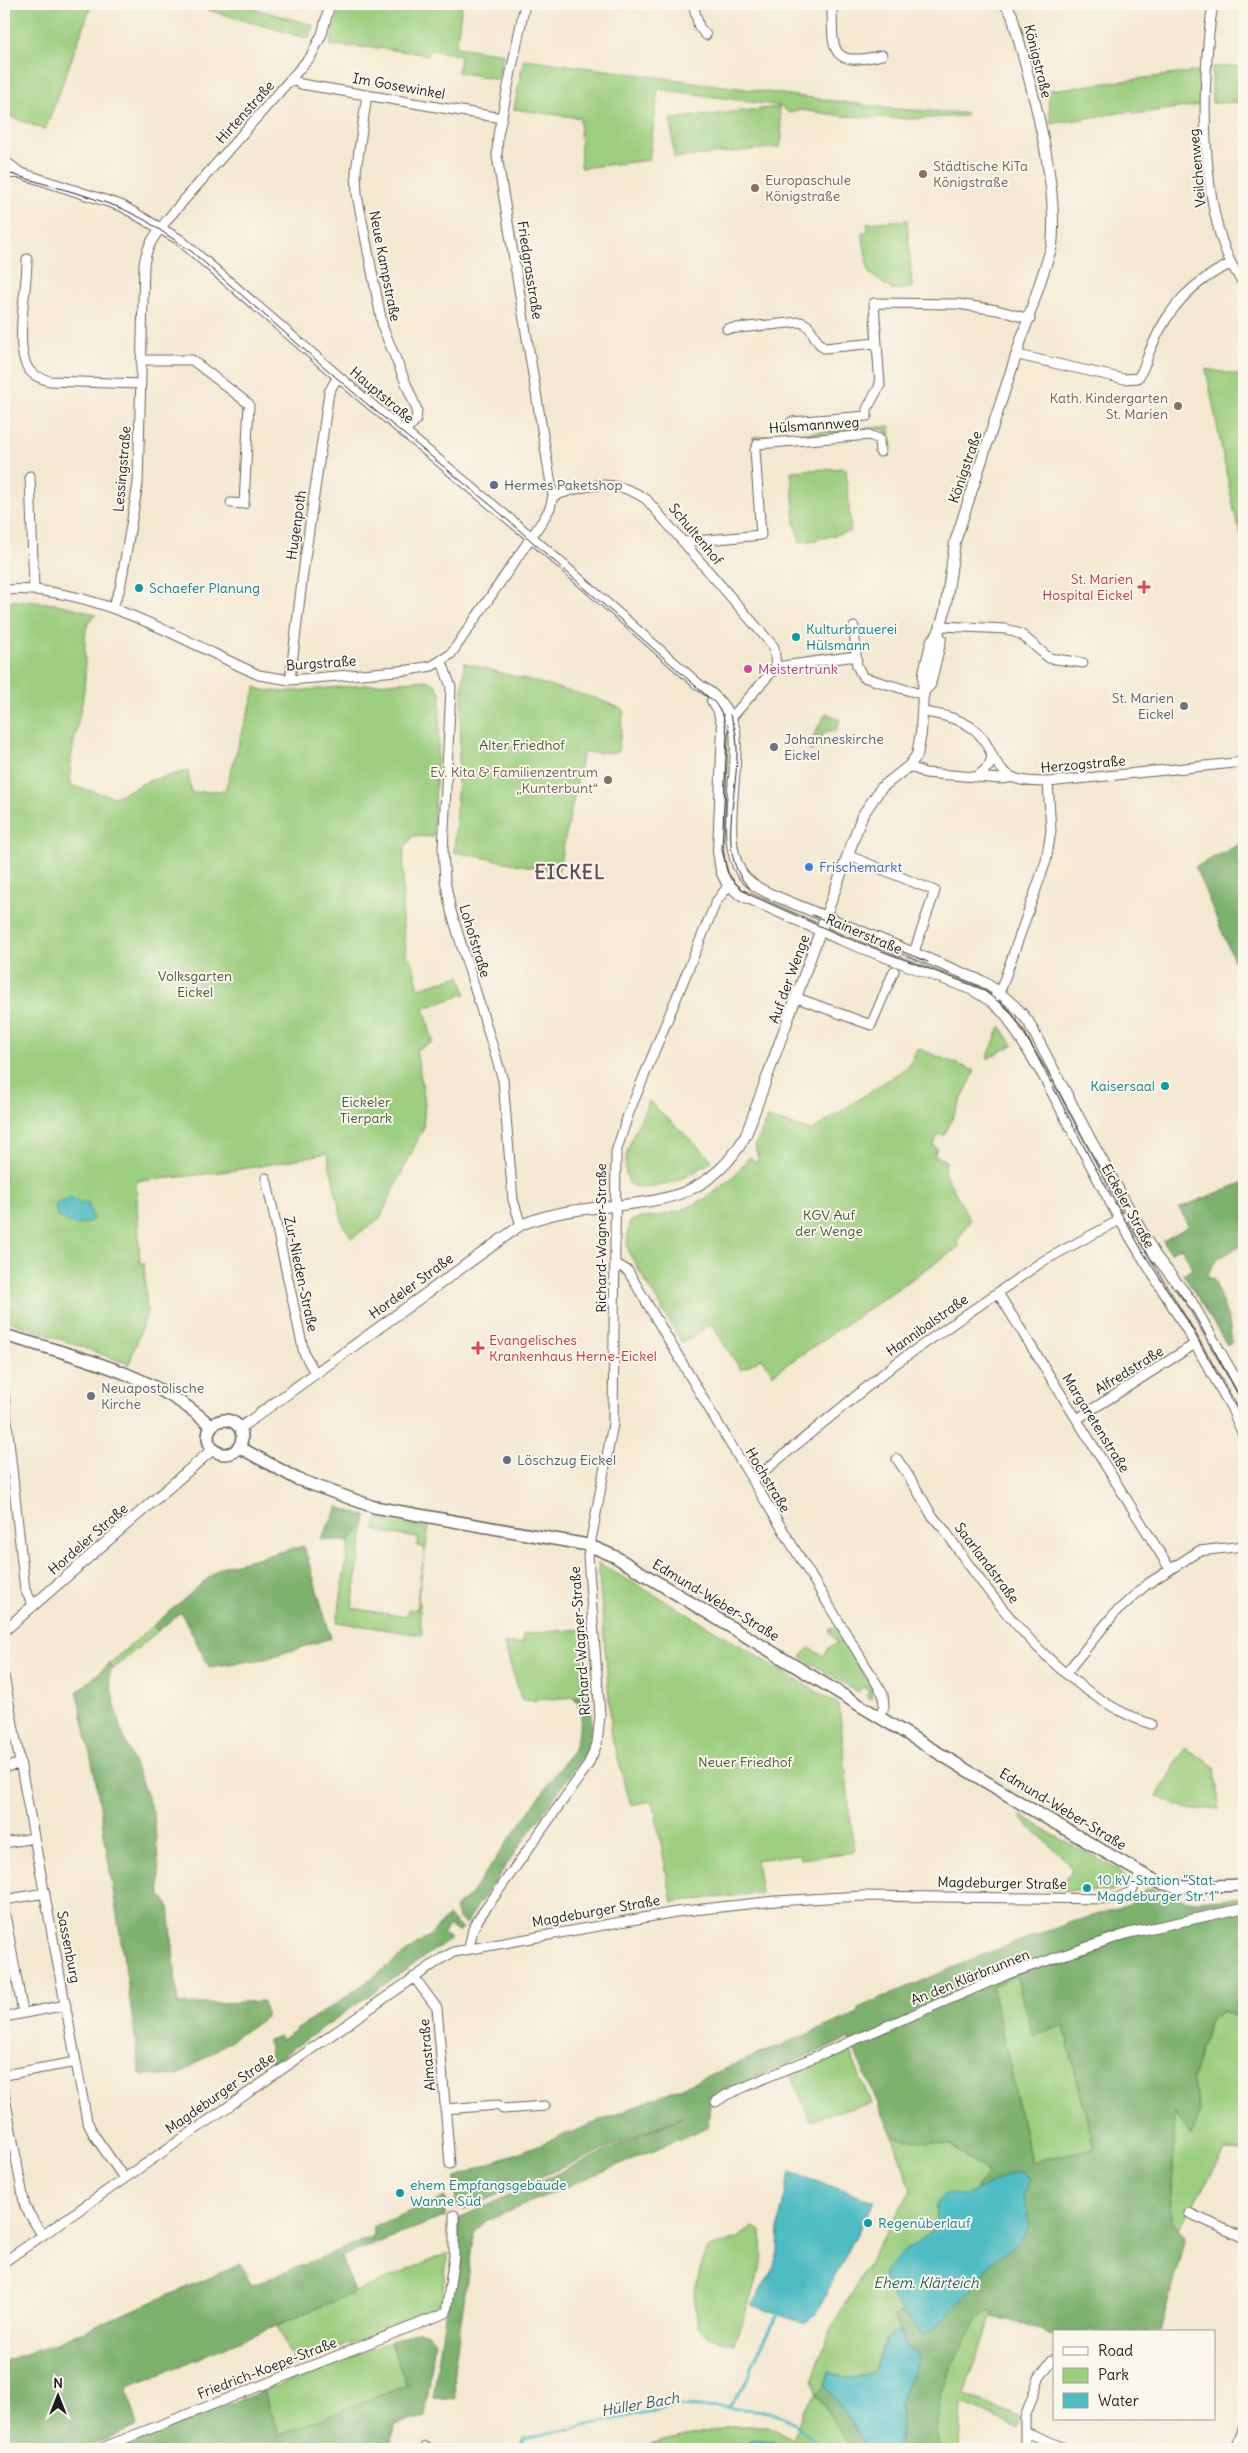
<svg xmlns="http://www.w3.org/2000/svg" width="1248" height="2453" viewBox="0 0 1248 2453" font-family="Delius,sans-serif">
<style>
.green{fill:#9bce7f;stroke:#5c754e}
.forest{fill:#7cb16e;stroke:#4c6645;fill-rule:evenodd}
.water{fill:#4dbcc3;stroke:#346c70}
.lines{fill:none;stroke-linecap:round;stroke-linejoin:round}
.stream{stroke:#4dbcc3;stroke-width:3}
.minor-casing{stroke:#68635b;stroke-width:11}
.tertiary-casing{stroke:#68635b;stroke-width:12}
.secondary-casing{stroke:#68635b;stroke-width:14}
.minor{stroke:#fff;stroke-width:9}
.tertiary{stroke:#fff;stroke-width:10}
.secondary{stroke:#fff;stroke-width:11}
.tram{stroke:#1c1c1c;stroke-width:1}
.education-dot{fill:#8d6e63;stroke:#fbf7ec;stroke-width:2}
.service-dot{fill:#5c6f8a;stroke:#fbf7ec;stroke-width:2}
.health-dot{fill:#e0444e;stroke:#fbf7ec;stroke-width:2}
.culture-dot{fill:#0f9aa8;stroke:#fbf7ec;stroke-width:2}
.hotel-dot{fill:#d1479c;stroke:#fbf7ec;stroke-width:2}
.worship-dot{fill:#6b7280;stroke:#fbf7ec;stroke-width:2}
.shop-dot{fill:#3f7fe0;stroke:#fbf7ec;stroke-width:2}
.labels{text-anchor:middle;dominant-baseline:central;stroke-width:4;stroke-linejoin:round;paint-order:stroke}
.street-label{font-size:14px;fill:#1c1c1c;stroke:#fbf7ec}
.education-label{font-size:14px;fill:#785e54;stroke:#fbf7ec;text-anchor:start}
.service-label{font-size:14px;fill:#4e5e75;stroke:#fbf7ec;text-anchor:start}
.health-label{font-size:14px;fill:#be3a42;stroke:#fbf7ec;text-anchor:end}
.culture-label{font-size:14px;fill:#0d838f;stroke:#fbf7ec;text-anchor:start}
.hotel-label{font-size:14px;fill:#b23c85;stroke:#fbf7ec;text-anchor:start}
.worship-label{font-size:14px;fill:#5b616d;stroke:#fbf7ec;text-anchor:start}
.park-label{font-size:14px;fill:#485a3f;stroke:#fbf7ec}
.shop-label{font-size:14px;fill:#366cbe;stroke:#fbf7ec;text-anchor:start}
.water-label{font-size:15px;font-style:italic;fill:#305c5f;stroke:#fbf7ec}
.district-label{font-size:19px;font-weight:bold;letter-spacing:1px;fill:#674d5e;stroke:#fbf7ec}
</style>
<rect width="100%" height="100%" fill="#fbf7ec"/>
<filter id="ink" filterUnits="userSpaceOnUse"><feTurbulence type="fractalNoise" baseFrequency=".02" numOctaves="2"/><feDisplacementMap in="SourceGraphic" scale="10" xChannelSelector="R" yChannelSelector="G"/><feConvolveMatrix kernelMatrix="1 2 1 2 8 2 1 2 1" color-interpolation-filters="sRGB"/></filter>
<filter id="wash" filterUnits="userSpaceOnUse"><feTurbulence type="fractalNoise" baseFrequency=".0096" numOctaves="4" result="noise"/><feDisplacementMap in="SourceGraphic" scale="20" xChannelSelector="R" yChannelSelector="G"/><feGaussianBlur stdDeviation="1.12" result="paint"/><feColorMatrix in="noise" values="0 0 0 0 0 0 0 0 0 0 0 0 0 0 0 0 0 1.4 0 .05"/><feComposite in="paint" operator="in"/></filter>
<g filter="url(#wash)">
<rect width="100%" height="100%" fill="#f4e8d0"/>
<!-- green -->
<path class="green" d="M4,4H92L45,130L4,114Z
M187,4H237L313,25L309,39Z
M341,4H462L456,47L503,54L498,80L458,72L460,55L429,50L428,55L379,48L330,45Z
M524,59L893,109L966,113V116L912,119L843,116L800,110L789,113L781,106L658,89L649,160L581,168L580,118L514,109Z
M1244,66V102L1212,103V67Z
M1200,71V105L1134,114L1131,111L1051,124L1048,95L1044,91Z
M779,107L782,138L780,147L674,158L671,119Z
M907,220L912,288L892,290L869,273L862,233H868L867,223Z
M1206,369L1244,376V544L1234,511Z
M890,426L892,450H887L885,429L753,439V437Z
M846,468L851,532C833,534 819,541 800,542L795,524L791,471Z
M4,601C35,601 66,603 96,615C80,621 86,661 85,676C84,713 67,749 71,786L115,797L148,781L188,771L191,793L225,790L256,687L263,690L282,692L426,680L435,684L441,694L433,837L413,836L404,849L402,919L407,959L411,958L419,988L460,976L466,994L424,1008L433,1042L416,1050L425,1102L423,1129L380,1218L352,1238L343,1225L327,1153C263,1167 202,1176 136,1181L140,1263H144L147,1312L129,1364L6,1320L4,1306Z
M464,663L595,698L624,710L618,752L583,753L558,872L454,852Z
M826,713L840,720L836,731H826L812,751L807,748Z
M1001,1027L1013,1045L987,1059L1000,1027Z
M917,1048L975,1071L944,1136L939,1134L933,1146L937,1148L934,1155L946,1161L944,1172L970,1220L957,1241L960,1246L773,1374L762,1358L741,1370L711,1324L682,1343L629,1253L627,1243L629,1223C637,1216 653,1218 663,1215C697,1208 728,1187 748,1158H752L757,1163L758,1158L755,1146L768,1118L812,1131L910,1065Z
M649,1101L712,1160C697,1174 650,1196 630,1184C615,1160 640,1123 649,1101Z
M377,1519L429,1528L418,1594L422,1635L337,1622L349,1542L365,1522L352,1608L406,1617L408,1609L416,1610L425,1548L417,1546L418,1538L374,1531Z
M598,1563L674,1606L839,1705L854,1852L800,1859L799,1854L756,1860L761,1893L672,1902L653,1801L631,1805L610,1731L611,1722Z
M154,1625L158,1631L113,1669L109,1664Z
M835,1627L873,1689L870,1691L873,1696L872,1699L866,1696L869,1691L862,1687L858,1692L801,1657L809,1648L824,1656L829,1648L837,1643L829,1630Z
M584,1629L590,1696L522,1701L504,1644L523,1643V1634Z
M1185,1748L1215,1767L1219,1808L1189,1810L1157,1796Z
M1022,1815L1051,1834L1119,1870L1124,1877C1124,1885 1118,1890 1110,1892L1045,1889L1064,1882L1072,1871C1062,1849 1035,1836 1020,1817Z
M1016,1975L1025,2008L1064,2026L1094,2148L1031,2162L992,1987Z
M1223,2011L1244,2020V2152L1225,2151L1178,2229L1171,2220L1175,2112L1191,2136L1200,2111L1192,2080L1209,2020Z
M847,2045L871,2103L810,2120L788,2069Z
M893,2137L950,2145L988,2173L975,2192L937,2205C937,2211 938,2219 936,2224C933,2235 894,2259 884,2272L883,2288L903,2311L895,2316L899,2331C883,2332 879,2359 874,2371C854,2379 849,2381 829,2372L825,2385L817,2393L852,2449H790L772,2441L751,2439L743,2449H630L730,2426H768L793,2439L805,2406L816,2393L813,2378L823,2349L839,2314L911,2190Z
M753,2227L761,2230L762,2263L735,2344L710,2338L698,2327L694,2293L706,2250L739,2237Z
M448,2253L441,2301L433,2311L295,2365L277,2325Z
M984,2312H996L991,2317L964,2394L1021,2419L1017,2428L962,2403L960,2449H940C926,2405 959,2347 984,2312Z
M390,2342L407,2385L280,2435L263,2391Z"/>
<!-- forest -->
<path class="forest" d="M1242,843L1244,850V922L1242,925L1244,930V984L1195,867Z
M1244,1182V1245C1229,1253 1212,1258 1208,1276L1214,1279L1229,1322L1232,1342L1227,1345L1183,1274L1193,1268L1181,1247L1170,1253L1163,1241L1189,1226L1179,1208Z
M338,1507L366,1516L365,1522L349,1542L321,1539Z
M304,1546L331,1638L265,1659L209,1667L181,1612L158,1631L154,1625L221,1567Z
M109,1664L113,1669L110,1672L109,1678L120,1727L154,1815L161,1896L169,1905L178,2005L263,2001L266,2017L177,2076L140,2074L127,1979L96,1782L77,1692Z
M590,1696C592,1717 593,1737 583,1756L465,1924L458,1918L455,1908L470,1895L574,1748C578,1732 587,1711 574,1698Z
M1145,1889H1152L1174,1898L1197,1901L1244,1897V2020L1223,2011L1209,2020L1192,2080L1200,2111L1191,2137L1175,2113L1171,2220L1185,2237L1160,2332H1054V2336L1025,2323L991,2317L996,2312H984C959,2347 926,2405 940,2449H896L901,2436L900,2403L919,2358L916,2352L905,2347L895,2316L903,2311L923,2335L933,2329L974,2287L992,2261L1014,2246L1025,2206L1024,2197L985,2188L975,2192L988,2173L950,2145L893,2137L849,2039L708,2097L710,2105L708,2127L486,2221L474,2232L454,2369L455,2400L433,2398L459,2218L682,2117L464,2209L457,2207L455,2193L456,2177L610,2117L858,2013V2008L883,1997H889V1995L985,1954L1069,1923L1129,1905ZM1016,1975L1032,2035L1064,2026L1094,2148L1031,2162L992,1987Z
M448,1916L462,1929L458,1932L449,1926L443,1934L450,1939L271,2064L268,2040L279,2036L281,2040L346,1997L430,1935Z
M445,2197L446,2216L341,2257L355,2292L127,2388L138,2426L80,2449H4V2361L47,2347L241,2264L251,2286L374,2236L372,2227Z
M417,2331L426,2332L435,2341L425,2417L394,2425L391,2449H114L263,2391L280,2435L407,2385L390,2342Z
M825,2385L853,2424L866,2449H852L816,2394Z"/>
<!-- water -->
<path class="water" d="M71,1197L81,1203L88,1202L93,1219L89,1222L75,1226L57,1216L55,1203Z
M790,2172L874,2201L815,2315L805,2324L752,2305L773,2269L778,2251L779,2221Z
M1015,2172H1022L1030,2179L1024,2197L1029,2224L1026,2234L1014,2246L992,2261L974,2287L933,2329L923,2335L883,2288L884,2272L903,2252L933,2231L936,2224L937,2205L943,2196L950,2194L965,2195L975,2192Z
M895,2331H899L905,2347L916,2352L919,2358L900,2403L901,2436L896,2449H866L853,2424L825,2385L829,2372C849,2381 854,2379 874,2371L887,2338Z
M751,2439L772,2441L790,2449H743Z"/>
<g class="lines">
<!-- stream -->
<path class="stream" d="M728,2408L748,2380L754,2361L780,2310
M520,2449L525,2439L675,2406L728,2408L766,2411L781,2416L794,2423L812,2440L818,2449"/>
</g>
</g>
<g filter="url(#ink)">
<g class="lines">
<!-- minor casing -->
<g class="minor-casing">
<path id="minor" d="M693,4L699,27L706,35
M832,4C833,47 827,69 882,55
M1213,4C1201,76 1197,225 1244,284
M292,79L301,84L502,118
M367,95L356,171L357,195L383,328L417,410L416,420L405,432
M27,259C28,287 12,350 30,371C35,377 43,379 50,381L141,384
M727,329L800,322C814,325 812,340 824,348L876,343
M1018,355L1124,379L1138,378C1145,368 1147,356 1152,346C1169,307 1192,282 1230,264
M142,360H192L249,404L244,504L231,503
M791,422L867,416V409L880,385L874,303L958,304L997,310L1030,319
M30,476L34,590
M553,496C589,485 612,477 646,499L774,647L776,667
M685,542L761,535L755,450L758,444L869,435L879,439L880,452
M4,590C90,583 181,640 259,675L290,680L409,670L432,666L451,654L543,520L550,508L553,496L497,156L498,135L525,4
M112,608L120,589L138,484L144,264C147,243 158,231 171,215L311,56L322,34L330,4
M941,626L1007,629L1022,635L1049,658L1083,663
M854,627L857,666L863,677L924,695
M442,662L451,687L443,850L445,880L451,911L503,1080L513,1200L521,1225
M776,667L856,656
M290,680L304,565L329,392L338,376
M923,712C941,714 967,720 979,734C985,740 989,749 993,757C1006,781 1022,782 1048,782L1244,762
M731,718L776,667
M909,766L925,773L1001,779L1009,778
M978,776L989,766L992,756
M847,855L935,891L914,952
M797,998L871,1025L894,971
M992,1002L1002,986L1046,861L1051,831L1048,782
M266,1178L304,1353L315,1373
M615,1263L628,1271L714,1417L883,1694L884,1707L879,1716
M998,1293L1170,1569
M4,1394L25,1590L33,1604
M1077,1419L1195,1344
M897,1459C910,1477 920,1495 931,1514C936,1521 943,1527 948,1535C995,1605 1067,1697 1151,1724
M752,1481L895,1364L1043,1261L1131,1214
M1066,1673L1114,1614L1146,1585L1199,1551L1244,1546
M4,1676L87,2121L94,2135L124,2178
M4,1767L20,1764
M4,1843L34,1838
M4,1900L45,1893
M4,1909L23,2013
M469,1948L473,1929L479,1918L588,1765L597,1744L600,1715L588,1556L613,1424L616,1152L628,1115L716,902L728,886
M414,1977L437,2008L450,2164
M4,2017L66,2005
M4,2075L76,2062
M4,2092L25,2207L42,2235
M716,2102L726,2095L1008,1974L1129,1933L1244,1908
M445,2109L498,2105L503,2109L545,2106
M1189,2213L1244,2238
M4,2262L444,1957L454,1952L676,1912L775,1901L862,1896L1114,1899L1131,1892L1141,1873
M1026,2432L1067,2449
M99,2449L446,2313L454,2256V2215
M425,2449L426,2447
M1025,2449V2418L1039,2378L1052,2360
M1236,2449L1244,2427"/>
</g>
<!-- tertiary casing -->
<g class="tertiary-casing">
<path id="tertiary" d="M4,161L20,173L122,206L180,240L362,397L531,537L699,685C717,695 729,710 735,730C740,770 720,839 741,872C747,882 758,888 768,893L982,981C1000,992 1015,1004 1028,1021L1094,1146L1155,1255L1191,1301L1244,1394
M4,173H20
M925,690L930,685L941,639L938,634
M712,701L718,709L723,728L718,851L721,871L726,882L739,894L841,940L973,990L992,1002L1006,1015L1043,1075L1120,1220L1188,1331L1232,1408L1244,1436
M240,1428L521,1225C603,1189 694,1230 746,1135L862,816L881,788L909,766L917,755L921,733L924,672L932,640L938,634L945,611L955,542L1052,246C1059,178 1030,82 1012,15L1005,4
M4,1631L213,1449"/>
</g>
<!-- secondary casing -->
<g class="secondary-casing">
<path id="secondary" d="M4,1335C75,1356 156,1374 211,1426
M208 1437a17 17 0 1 1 34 0a17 17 0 1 1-34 0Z
M239,1447L297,1479L374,1507L588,1545L614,1556L1024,1805L1141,1873L1160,1883L1180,1887L1244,1885"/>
</g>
<!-- minor -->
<use href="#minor" class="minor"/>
<!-- tertiary -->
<use href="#tertiary" class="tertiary"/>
<!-- secondary -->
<use href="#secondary" class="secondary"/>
<!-- tram -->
<path class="tram" d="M4,172L83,195L121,208L145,220L191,251L361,399L493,507L715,703L723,715L727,734L722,850L728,873L736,884L748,894L842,936L982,989L1010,1011L1023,1029L1092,1162L1143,1252L1188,1322L1244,1422
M730,715C754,764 706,848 750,888
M812,915L928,962
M1176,1288L1194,1314L1244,1404"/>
</g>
</g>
<!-- markers -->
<g class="education-dot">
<circle cx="923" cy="174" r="5"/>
<circle cx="755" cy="188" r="5"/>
<circle cx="1178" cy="406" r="5"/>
<circle cx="608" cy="780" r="5"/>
</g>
<g class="service-dot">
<circle cx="494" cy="485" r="5"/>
<circle cx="507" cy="1460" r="5"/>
</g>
<g class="health-dot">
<path d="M1141.5 579.5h5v5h5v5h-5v5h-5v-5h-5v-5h5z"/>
<path d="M475.5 1340.5h5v5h5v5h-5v5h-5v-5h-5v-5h5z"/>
</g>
<g class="culture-dot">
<circle cx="139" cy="588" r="5"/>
<circle cx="796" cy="637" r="5"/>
<circle cx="1165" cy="1086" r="5"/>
<circle cx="1087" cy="1888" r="5"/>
<circle cx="400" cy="2193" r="5"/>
<circle cx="868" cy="2223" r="5"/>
</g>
<circle class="hotel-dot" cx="748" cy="669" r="5"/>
<g class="worship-dot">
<circle cx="1184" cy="706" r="5"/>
<circle cx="774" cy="747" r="5"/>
<circle cx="91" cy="1396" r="5"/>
</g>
<circle class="shop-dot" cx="809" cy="867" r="5"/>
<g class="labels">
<!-- street labels -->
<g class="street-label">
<text transform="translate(1038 61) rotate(76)">Königstraße</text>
<text transform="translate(399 86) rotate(10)">Im Gosewinkel</text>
<text transform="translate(245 112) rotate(-48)">Hirtenstraße</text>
<text transform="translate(1197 168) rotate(-95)">Veilchenweg</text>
<text transform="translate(385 266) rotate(79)">Neue Kampstraße</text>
<text transform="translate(530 270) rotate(81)">Friedgrasstraße</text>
<text transform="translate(382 395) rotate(40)">Hauptstraße</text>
<text transform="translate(814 425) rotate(-4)">Hülsmannweg</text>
<text transform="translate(965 467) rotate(-71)">Königstraße</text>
<text transform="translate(122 469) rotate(-85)">Lessingstraße</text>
<text transform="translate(296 525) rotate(-82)">Hugenpoth</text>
<text transform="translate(696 534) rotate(50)">Schultenhof</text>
<text transform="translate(321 663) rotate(-4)">Burgstraße</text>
<text transform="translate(1083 764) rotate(-5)">Herzogstraße</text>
<text transform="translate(864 934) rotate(23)">Rainerstraße</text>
<text transform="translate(475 941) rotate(73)">Lohofstraße</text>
<text transform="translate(789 979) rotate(-70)">Auf der Wenge</text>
<text transform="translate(1128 1206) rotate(61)">Eickeler Straße</text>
<text transform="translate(601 1238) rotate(-90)">Richard-Wagner-Straße</text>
<text transform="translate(301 1274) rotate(78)">Zur-Nieden-Straße</text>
<text transform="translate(411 1286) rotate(-36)">Hordeler Straße</text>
<text transform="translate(927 1325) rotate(-35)">Hannibalstraße</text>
<text transform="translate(1129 1370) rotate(-32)">Alfredstraße</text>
<text transform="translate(1096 1423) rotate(58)">Margaretenstraße</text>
<text transform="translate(768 1480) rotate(59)">Hochstraße</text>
<text transform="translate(88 1539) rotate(-41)">Hordeler Straße</text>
<text transform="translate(987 1563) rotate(53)">Saarlandstraße</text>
<text transform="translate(716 1600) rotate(31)">Edmund-Weber-Straße</text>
<text transform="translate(580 1641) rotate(-94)">Richard-Wagner-Straße</text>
<text transform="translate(1063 1809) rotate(31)">Edmund-Weber-Straße</text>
<text transform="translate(1002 1883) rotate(1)">Magdeburger Straße</text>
<text transform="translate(596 1911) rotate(-10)">Magdeburger Straße</text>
<text transform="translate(69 1947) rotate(79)">Sassenburg</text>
<text transform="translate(970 1977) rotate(-22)">An den Klärbrunnen</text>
<text transform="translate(427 2055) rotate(-95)">Almastraße</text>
<text transform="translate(220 2093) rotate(-35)">Magdeburger Straße</text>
<text transform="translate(267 2368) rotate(-21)">Friedrich-Koepe-Straße</text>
</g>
<!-- education labels -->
<g class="education-label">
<text x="933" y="166">Städtische KiTa<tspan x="933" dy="16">Königstraße</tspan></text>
<text x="765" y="180">Europaschule<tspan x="765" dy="16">Königstraße</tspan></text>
<text x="1168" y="398" text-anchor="end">Kath. Kindergarten<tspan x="1168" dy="16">St. Marien</tspan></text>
<text x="598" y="772" text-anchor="end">Ev. Kita &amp; Familienzentrum<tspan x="598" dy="16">„Kunterbunt“</tspan></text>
</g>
<!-- service labels -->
<g class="service-label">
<text x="504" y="485">Hermes Paketshop</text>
<text x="517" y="1460">Löschzug Eickel</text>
</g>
<!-- health labels -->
<g class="health-label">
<text x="1133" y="579">St. Marien<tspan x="1133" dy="16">Hospital Eickel</tspan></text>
<text x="489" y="1340" text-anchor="start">Evangelisches<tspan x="489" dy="16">Krankenhaus Herne-Eickel</tspan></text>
</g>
<!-- culture labels -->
<g class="culture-label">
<text x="149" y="588">Schaefer Planung</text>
<text x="806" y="629">Kulturbrauerei<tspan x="806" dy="16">Hülsmann</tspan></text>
<text x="1155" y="1086" text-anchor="end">Kaisersaal</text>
<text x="1097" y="1880">10 kV-Station "Stat.<tspan x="1097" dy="16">Magdeburger Str. 1"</tspan></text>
<text x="410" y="2185">ehem Empfangsgebäude<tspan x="410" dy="16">Wanne Süd</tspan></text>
<text x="878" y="2223">Regenüberlauf</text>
</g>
<!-- hotel labels -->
<g class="hotel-label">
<text x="758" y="669">Meistertrunk</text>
</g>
<!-- worship labels -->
<g class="worship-label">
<text x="1174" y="698" text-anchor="end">St. Marien<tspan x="1174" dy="16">Eickel</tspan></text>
<text x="784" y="739">Johanneskirche<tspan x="784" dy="16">Eickel</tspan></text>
<text x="101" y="1388">Neuapostolische<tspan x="101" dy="16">Kirche</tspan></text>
</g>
<!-- park labels -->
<g class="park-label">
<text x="522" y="745">Alter Friedhof</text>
<text x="195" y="976">Volksgarten<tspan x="195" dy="16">Eickel</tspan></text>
<text x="366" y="1102">Eickeler<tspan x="366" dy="16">Tierpark</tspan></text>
<text x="829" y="1215">KGV Auf<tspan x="829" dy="16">der Wenge</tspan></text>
<text x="745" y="1762">Neuer Friedhof</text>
</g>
<!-- shop labels -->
<g class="shop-label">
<text x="819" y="867">Frischemarkt</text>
</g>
<!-- water labels -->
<g class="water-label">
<text x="926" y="2282">Ehem. Klärteich</text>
<text transform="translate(640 2404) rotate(-10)">Hüller Bach</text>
</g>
<!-- district labels -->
<g class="district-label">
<text x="570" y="872">EICKEL</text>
</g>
</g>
<!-- margin -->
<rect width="1248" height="2453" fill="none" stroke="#fbf7ec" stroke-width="20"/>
<!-- legend -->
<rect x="1053" y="2330" width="162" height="90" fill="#fbf7ec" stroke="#a29f99"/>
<rect x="1063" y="2347" width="25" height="8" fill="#ffffff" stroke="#a29f99"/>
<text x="1098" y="2356" font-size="15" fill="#1c1c1c">Road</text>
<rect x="1063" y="2368" width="25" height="15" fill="#9bce7f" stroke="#a29f99"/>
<text x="1098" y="2380" font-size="15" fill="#1c1c1c">Park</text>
<rect x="1063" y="2393" width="25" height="15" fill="#4dbcc3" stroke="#a29f99"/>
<text x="1098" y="2406" font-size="15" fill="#1c1c1c">Water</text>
<!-- north arrow -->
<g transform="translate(58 2396)" stroke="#fbf7ec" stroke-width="4" paint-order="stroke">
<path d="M0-4L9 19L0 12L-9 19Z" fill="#1c1c1c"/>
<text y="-8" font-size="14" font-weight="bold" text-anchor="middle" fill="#1c1c1c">N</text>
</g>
</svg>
